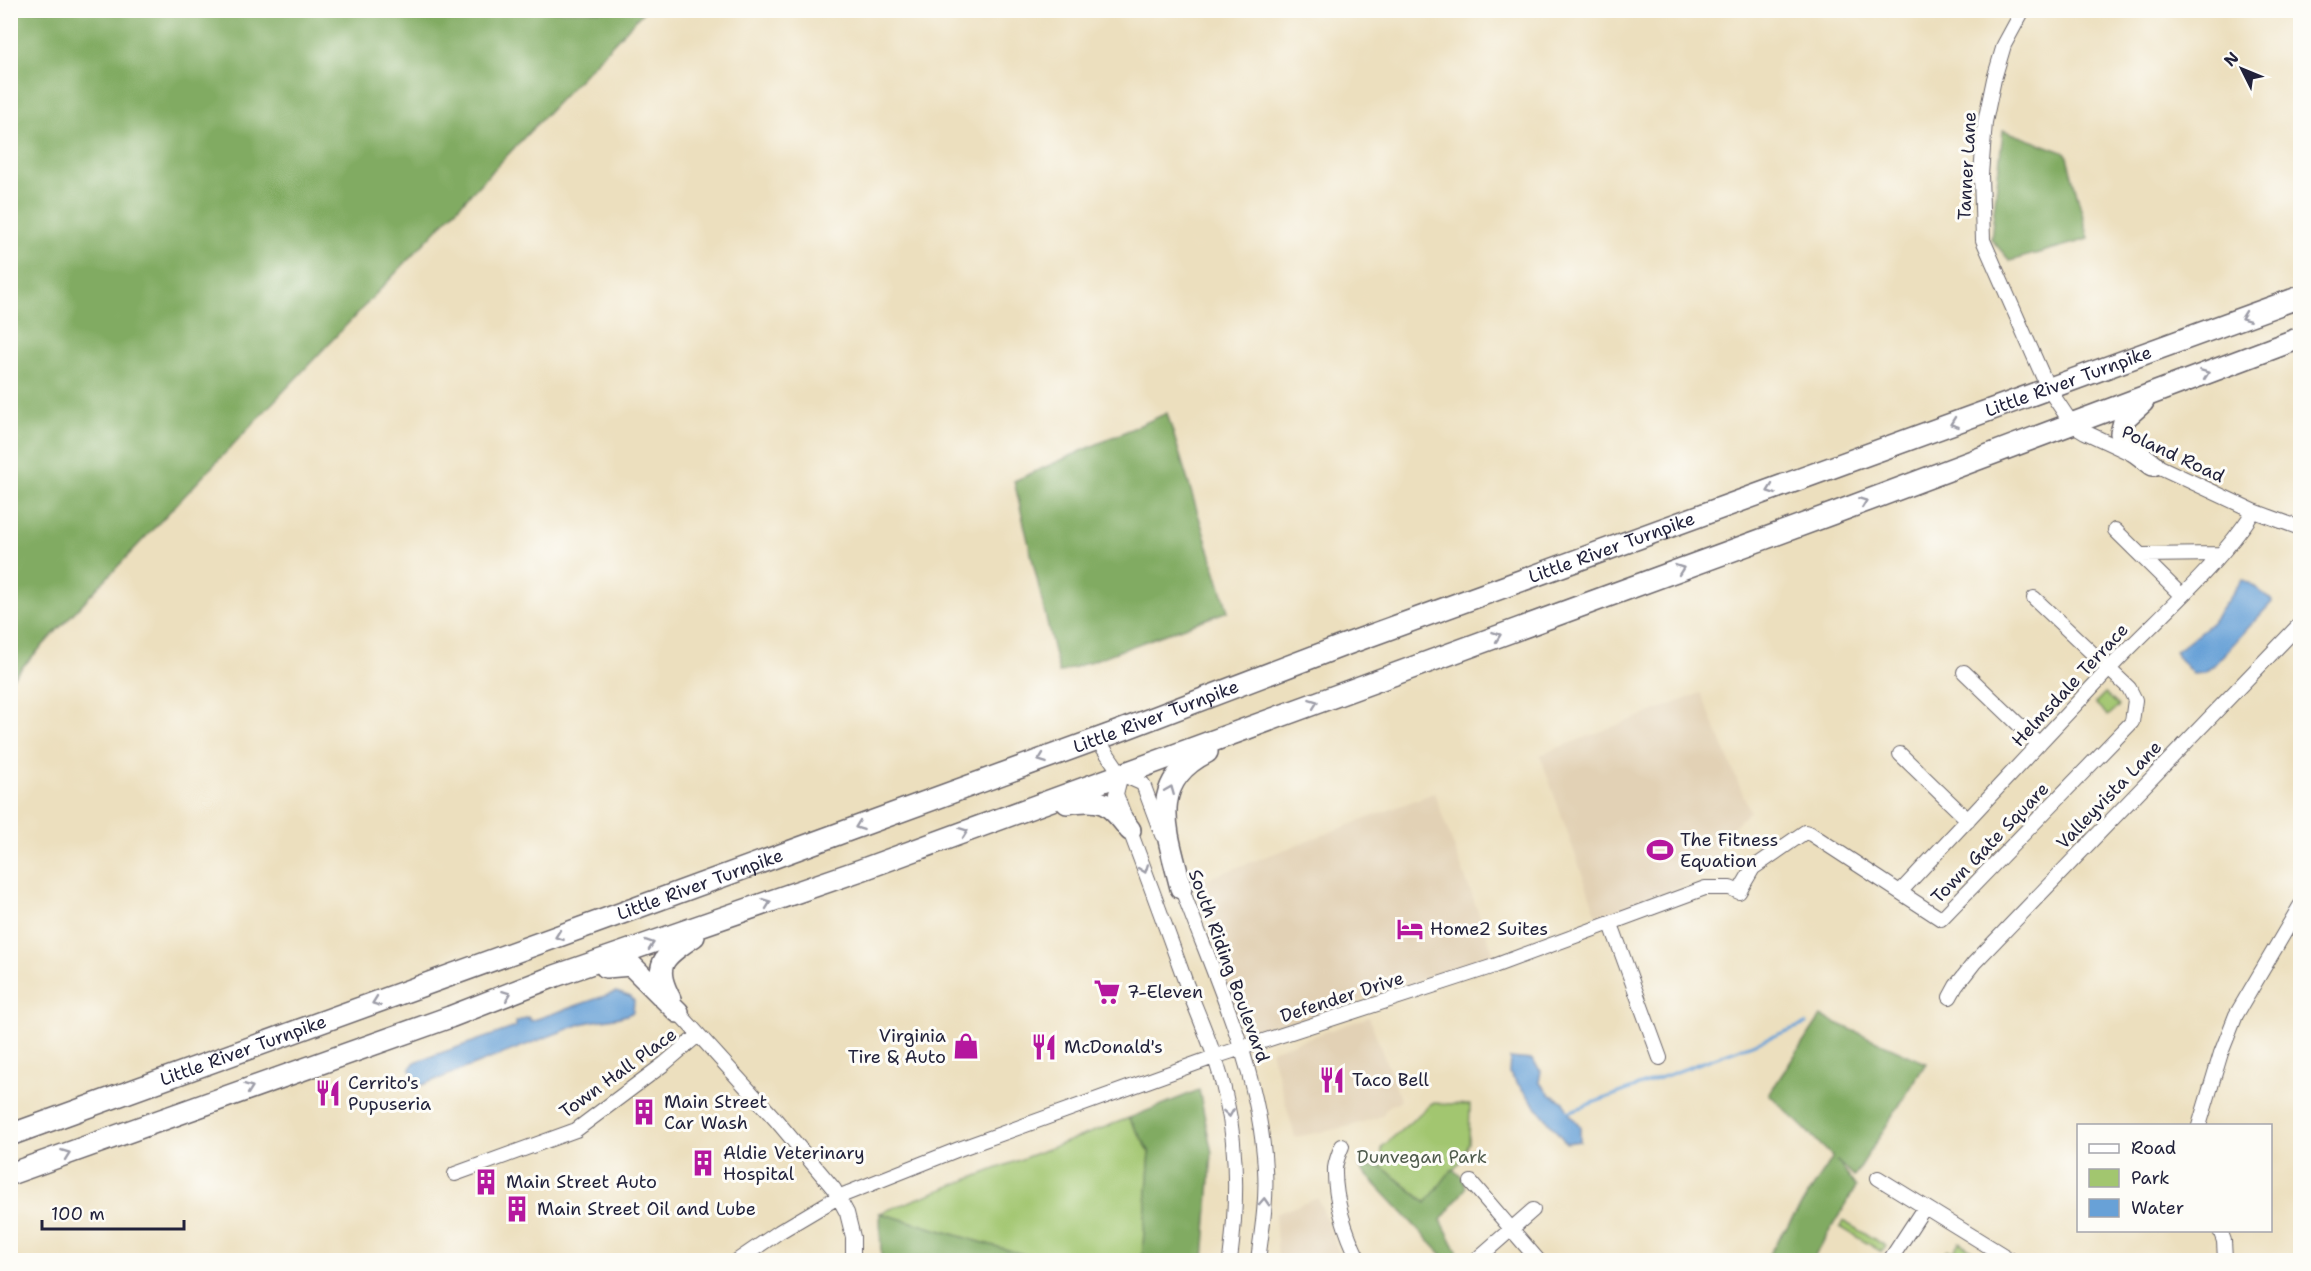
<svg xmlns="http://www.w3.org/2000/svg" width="2311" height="1271" viewBox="0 0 2311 1271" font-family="'Shantell Sans',sans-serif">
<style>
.built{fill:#e2d1b5}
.green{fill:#a2c66f;stroke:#627455;stroke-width:1.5}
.forest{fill:#81ab62;stroke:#52664e;stroke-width:1.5}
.water{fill:#68a1d7;stroke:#456289;stroke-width:1.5}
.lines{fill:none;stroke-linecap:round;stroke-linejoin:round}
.stream{stroke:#68a1d7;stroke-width:3}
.minor-casing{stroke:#696469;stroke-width:16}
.highway-casing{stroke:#696469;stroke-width:24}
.minor{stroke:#fff;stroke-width:14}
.highway{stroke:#fff;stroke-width:21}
.oneway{stroke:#9c9ca7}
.labels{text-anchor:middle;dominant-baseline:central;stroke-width:6;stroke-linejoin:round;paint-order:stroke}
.street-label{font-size:18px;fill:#22223b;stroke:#fdfcf7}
.poi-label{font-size:18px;fill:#22223b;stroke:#fdfcf7;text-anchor:start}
.park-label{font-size:18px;fill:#4f5b4d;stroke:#fdfcf7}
</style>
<rect width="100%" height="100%" fill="#fdfcf7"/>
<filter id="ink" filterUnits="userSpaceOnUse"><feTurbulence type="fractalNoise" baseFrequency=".0167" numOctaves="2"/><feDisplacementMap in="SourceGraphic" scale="12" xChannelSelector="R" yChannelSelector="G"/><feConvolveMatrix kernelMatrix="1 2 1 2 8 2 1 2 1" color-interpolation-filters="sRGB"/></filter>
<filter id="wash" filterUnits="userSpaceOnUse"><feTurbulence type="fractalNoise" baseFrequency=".008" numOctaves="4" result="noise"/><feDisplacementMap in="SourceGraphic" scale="24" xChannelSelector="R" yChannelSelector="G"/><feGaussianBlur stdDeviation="1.35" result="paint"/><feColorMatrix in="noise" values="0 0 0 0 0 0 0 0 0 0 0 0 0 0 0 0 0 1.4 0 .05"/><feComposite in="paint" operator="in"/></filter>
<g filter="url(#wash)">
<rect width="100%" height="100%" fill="#ecdfbe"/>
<!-- built -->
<path class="built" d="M1701,693L1750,811L1715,844L1740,863L1598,919L1540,755Z
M1434,793L1494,955L1254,1036L1244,1034L1221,972L1211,928L1196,883Z
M1369,1017L1401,1101L1388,1106L1382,1116L1347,1127L1295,1137L1271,1051Z
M1318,1198L1342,1260H1278L1275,1214Z"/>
<!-- green -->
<path class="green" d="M2105,693L2119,706L2108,716L2095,703Z
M1432,1103L1470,1105L1469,1143L1462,1159L1427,1203L1381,1166L1382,1147Z
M1129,1118L1150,1152L1142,1260H1043L880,1213Z
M1843,1221L1886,1246L1882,1252L1840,1227Z
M1959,1242L1987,1260H1940L1947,1249L1953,1252Z"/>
<!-- forest -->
<path class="forest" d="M11,10L644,11L11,679L10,11Z
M2003,130L2066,153L2089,239L2010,261L1991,239Z
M1167,413L1228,611L1059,673L1014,481Z
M1821,1016L1926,1063L1854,1177L1837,1161L1856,1187L1812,1260H1765L1833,1157L1769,1094Z
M1199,1090L1212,1153L1204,1260H1142L1150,1152L1129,1118Z
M1381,1166L1426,1203L1452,1169L1461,1176L1466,1188L1441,1220L1459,1255L1453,1260H1447L1359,1167Z
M880,1213L1043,1260H881Z"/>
<!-- water -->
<path class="water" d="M2242,580C2252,581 2261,594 2271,599L2272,602L2214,665L2204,673L2193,674L2177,656L2176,651L2212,622Z
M616,992L631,997L634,1001L633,1012C620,1020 597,1019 581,1024L422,1085L417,1084L410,1068L415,1062L516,1027V1022L528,1017L531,1021Z
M1510,1058L1532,1060L1541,1071L1539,1082L1551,1095L1564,1102L1568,1112L1580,1126V1141L1566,1143L1509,1073Z"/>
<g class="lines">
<!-- stream -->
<path class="stream" d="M1568,1112L1806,1024"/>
</g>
</g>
<g filter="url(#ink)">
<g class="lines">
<!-- minor casing -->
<g class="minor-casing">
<path id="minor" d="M2023,10L2004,45L1994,79L1985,122L1981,175L1983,240L2048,388L2072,424L2085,432L2254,511L2300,528
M2115,530L2181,595
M2141,555L2220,554
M1964,672L2039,744
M1097,739L1121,774L1143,784L1162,835
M1900,754L1968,820
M1121,774L1116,794C1140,857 1164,922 1187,986C1201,1022 1218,1059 1226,1098C1238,1151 1237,1207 1230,1260
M1179,881C1213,975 1260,1068 1265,1169C1267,1200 1262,1230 1258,1260
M1900,892C1970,818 2039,743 2109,669C2156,619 2218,567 2254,511
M1611,924L1660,1058
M1950,997L1956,986L1974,963L2300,624
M678,1012L776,1120L834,1189L847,1213L853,1237V1260
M2199,1126L2221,1053L2236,1015L2300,906
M1342,1146C1339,1153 1336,1161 1335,1168C1334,1199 1346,1234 1359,1260
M455,1174L576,1130L664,1064L698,1035
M1878,1178L2011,1260
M1471,1182L1538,1260
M2220,1230L2224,1241L2225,1260
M738,1260L779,1232L838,1197L959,1149L1214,1057L1494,966L1705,888H1730L1739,892L1753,868L1805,832L1811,834L1941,919L2132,722L2135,700L2129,688L2034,598
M1476,1260L1533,1210
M1890,1260L1924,1208"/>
</g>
<!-- highway casing -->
<g class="highway-casing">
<g id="highway">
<path d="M2143,402L2125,418L2121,433L2133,450L2153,465"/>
<path d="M1067,803C1102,797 1109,802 1130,830"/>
<path d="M1181,888C1168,834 1145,783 1207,752"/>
<path d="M606,967L631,965L678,1012"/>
<path d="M670,999C651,963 665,956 694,936"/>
<path id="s1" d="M10,1135L614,916L1114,733L1339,647L2300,297"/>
<path d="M10,1174L450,1017L555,976L861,870L1837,512L2300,338"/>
</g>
</g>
<!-- minor -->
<use href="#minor" class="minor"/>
<!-- highway -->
<use href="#highway" class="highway"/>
</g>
<!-- one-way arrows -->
<defs><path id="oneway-chevron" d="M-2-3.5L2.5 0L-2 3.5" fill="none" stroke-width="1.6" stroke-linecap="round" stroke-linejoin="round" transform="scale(1.5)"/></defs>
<g class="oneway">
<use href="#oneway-chevron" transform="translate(2245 317) rotate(160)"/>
<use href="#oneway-chevron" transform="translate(2205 374) rotate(-20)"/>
<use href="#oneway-chevron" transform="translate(1954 423) rotate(160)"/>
<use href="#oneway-chevron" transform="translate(1771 490) rotate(160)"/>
<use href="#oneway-chevron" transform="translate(1863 502) rotate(-21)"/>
<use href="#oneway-chevron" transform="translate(1680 569) rotate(-20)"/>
<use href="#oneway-chevron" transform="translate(1497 636) rotate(-20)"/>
<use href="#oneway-chevron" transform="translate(1314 703) rotate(-20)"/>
<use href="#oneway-chevron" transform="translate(1042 759) rotate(160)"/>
<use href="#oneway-chevron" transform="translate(1170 790) rotate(-68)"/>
<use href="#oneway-chevron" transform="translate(859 826) rotate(160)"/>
<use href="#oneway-chevron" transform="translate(964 832) rotate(-20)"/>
<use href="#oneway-chevron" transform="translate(1144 869) rotate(70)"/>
<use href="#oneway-chevron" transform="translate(767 903) rotate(-20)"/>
<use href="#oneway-chevron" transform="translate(559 936) rotate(160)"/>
<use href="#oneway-chevron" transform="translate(650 944) rotate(-19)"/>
<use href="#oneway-chevron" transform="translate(507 995) rotate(-21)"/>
<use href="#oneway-chevron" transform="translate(376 1002) rotate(160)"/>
<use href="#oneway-chevron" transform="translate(249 1088) rotate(-20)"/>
<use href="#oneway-chevron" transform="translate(1229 1113) rotate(81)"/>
<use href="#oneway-chevron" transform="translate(66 1154) rotate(-20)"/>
<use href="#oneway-chevron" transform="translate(1264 1202) rotate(-87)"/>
</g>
</g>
<!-- icons -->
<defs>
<g id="stadium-bare" transform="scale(2.07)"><path d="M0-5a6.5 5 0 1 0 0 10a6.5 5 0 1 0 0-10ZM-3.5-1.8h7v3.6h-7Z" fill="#b5179e" stroke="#fdfcf7" stroke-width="2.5" paint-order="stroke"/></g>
<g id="hotel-bare" transform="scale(2.07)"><path d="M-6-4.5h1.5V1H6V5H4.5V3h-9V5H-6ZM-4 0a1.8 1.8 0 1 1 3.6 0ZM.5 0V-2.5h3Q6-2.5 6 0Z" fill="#b5179e" stroke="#fdfcf7" stroke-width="2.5" paint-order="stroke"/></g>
<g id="supermarket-bare" transform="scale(2.07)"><path d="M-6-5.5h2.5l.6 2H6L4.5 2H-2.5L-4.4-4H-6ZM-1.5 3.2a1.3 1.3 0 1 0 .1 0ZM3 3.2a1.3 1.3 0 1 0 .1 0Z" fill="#b5179e" stroke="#fdfcf7" stroke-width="2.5" paint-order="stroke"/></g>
<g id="shop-bare" transform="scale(2.07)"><path d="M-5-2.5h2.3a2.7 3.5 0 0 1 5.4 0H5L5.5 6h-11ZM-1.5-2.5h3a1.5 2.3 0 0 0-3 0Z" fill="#b5179e" stroke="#fdfcf7" stroke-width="2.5" paint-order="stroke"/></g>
<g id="restaurant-bare" transform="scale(2.07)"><path d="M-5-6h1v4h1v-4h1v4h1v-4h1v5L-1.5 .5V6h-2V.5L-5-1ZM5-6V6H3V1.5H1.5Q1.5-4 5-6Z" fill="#b5179e" stroke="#fdfcf7" stroke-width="2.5" paint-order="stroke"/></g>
<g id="building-bare" transform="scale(2.07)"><path d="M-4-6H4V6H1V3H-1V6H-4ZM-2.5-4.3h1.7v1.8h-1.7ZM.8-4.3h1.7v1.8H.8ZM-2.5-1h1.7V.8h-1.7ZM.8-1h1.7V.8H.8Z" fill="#b5179e" stroke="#fdfcf7" stroke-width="2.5" paint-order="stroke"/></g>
</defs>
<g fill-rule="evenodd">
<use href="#stadium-bare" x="1660" y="850"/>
<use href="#hotel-bare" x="1410" y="929"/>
<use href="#supermarket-bare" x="1107" y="992"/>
<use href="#shop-bare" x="966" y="1046"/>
<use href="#restaurant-bare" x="1044" y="1047"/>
<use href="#restaurant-bare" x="1332" y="1080"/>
<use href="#restaurant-bare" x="328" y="1093"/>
<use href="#building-bare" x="644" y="1112"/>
<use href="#building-bare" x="703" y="1163"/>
<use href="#building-bare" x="486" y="1182"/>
<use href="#building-bare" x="517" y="1209"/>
</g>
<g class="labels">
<!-- street labels -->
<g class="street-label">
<text transform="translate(1967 166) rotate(-87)">Tanner Lane</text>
<text stroke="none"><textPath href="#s1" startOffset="2192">Little River Turnpike</textPath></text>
<text transform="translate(2173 454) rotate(25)">Poland Road</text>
<text stroke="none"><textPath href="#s1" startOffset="1706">Little River Turnpike</textPath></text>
<text transform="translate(2070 685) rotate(-47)">Helmsdale Terrace</text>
<text stroke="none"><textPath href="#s1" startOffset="1220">Little River Turnpike</textPath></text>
<text transform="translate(2109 795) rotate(-46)">Valleyvista Lane</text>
<text transform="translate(1990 843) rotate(-46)">Town Gate Square</text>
<text stroke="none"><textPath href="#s1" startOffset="734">Little River Turnpike</textPath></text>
<text transform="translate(1229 966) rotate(70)">South Riding Boulevard</text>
<text transform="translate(1342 997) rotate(-18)">Defender Drive</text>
<text stroke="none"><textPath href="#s1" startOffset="248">Little River Turnpike</textPath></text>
<text transform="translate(618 1073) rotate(-36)">Town Hall Place</text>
</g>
<!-- poi labels -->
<g class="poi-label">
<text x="1680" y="840">The Fitness<tspan x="1680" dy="21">Equation</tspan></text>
<text x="1430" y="929">Home2 Suites</text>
<text x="1127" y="992">7-Eleven</text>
<text x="946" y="1036" text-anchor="end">Virginia<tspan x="946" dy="21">Tire &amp; Auto</tspan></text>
<text x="1064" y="1047">McDonald's</text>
<text x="1352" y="1080">Taco Bell</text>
<text x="348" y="1083">Cerrito's<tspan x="348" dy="21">Pupuseria</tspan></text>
<text x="664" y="1102">Main Street<tspan x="664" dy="21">Car Wash</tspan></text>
<text x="723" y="1153">Aldie Veterinary<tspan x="723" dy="21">Hospital</tspan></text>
<text x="506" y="1182">Main Street Auto</text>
<text x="537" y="1209">Main Street Oil and Lube</text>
</g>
<!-- park labels -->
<g class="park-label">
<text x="1422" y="1157">Dunvegan Park</text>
</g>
</g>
<!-- margin -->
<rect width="2311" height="1271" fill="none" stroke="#fdfcf7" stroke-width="36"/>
<!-- legend -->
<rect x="2077" y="1124" width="195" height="108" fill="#fdfcf7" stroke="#a5a5ac" stroke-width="1.5"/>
<rect x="2089" y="1144" width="30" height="9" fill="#ffffff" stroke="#a5a5ac" stroke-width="1.5"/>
<text x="2131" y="1154" font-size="18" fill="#22223b">Road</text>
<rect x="2089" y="1169" width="30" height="18" fill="#a2c66f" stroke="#a5a5ac" stroke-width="1.5"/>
<text x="2131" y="1184" font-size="18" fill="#22223b">Park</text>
<rect x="2089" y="1199" width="30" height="18" fill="#68a1d7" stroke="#a5a5ac" stroke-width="1.5"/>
<text x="2131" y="1214" font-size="18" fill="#22223b">Water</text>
<!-- north arrow -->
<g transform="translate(2242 69) rotate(313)" stroke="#fdfcf7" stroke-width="4.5" paint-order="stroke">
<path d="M0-4.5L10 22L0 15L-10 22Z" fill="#22223b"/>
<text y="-9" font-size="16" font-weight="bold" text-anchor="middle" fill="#22223b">N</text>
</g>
<!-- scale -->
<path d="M42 1220v9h142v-9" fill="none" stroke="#22223b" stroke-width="3"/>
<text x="51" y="1220" font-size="18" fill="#22223b" stroke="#fdfcf7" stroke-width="4.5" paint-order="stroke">100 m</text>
</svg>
